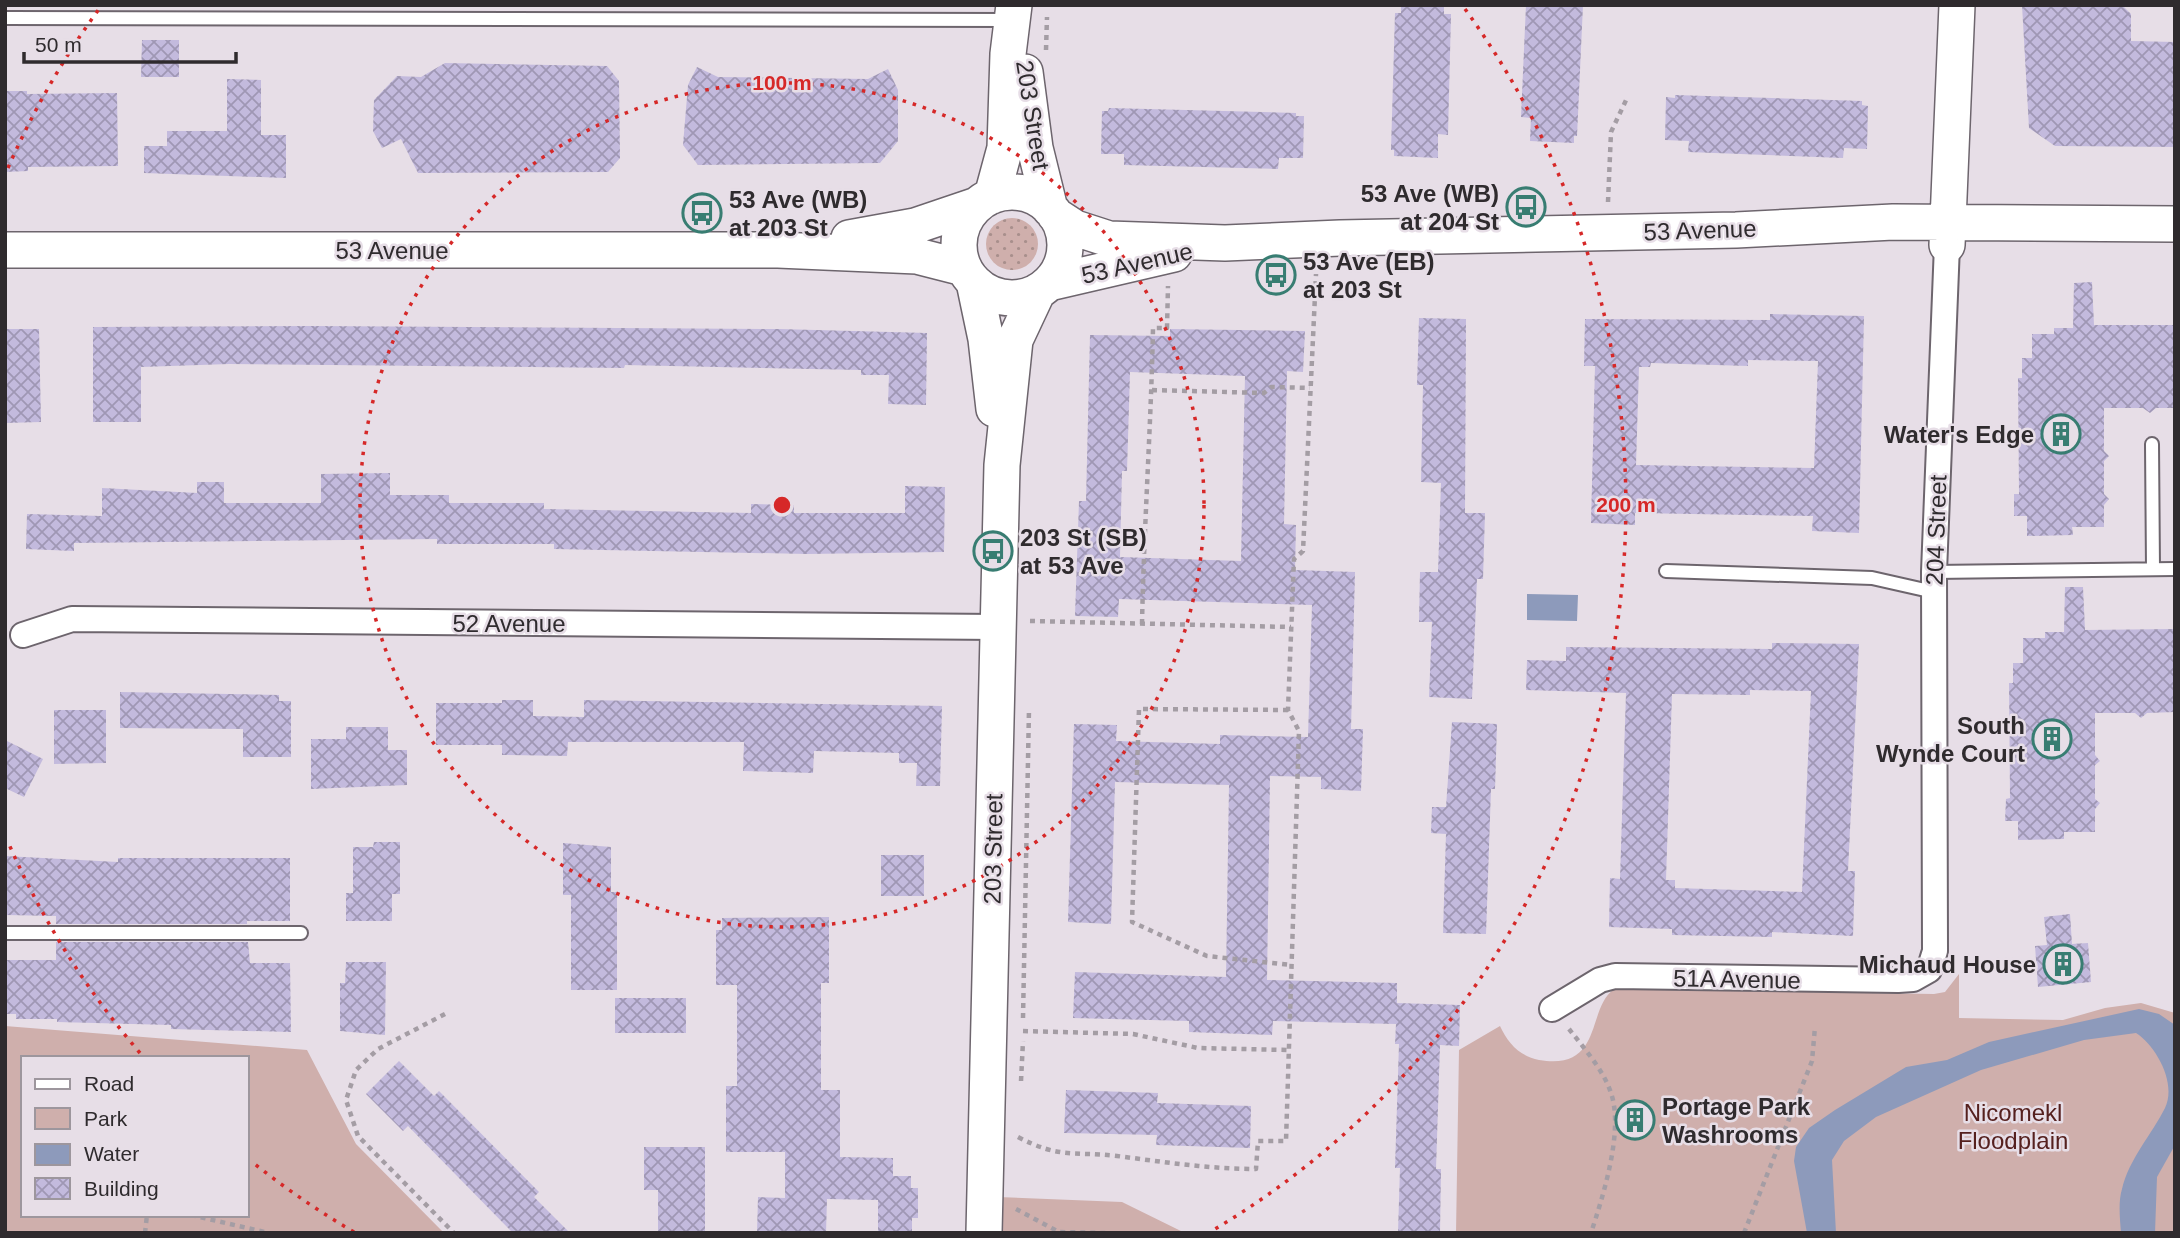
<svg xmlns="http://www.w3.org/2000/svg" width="2180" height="1238" viewBox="0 0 2180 1238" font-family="Helvetica,sans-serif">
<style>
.grass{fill:url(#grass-dots)}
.park{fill:#cfafac;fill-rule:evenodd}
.water{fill:#8d9abb}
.building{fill:url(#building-cross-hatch);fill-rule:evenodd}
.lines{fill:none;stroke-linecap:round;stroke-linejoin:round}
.lane-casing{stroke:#6d656d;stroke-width:16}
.street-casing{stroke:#6d656d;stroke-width:28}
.secondary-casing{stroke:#6d656d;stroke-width:38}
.path{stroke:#a49da4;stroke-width:4.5;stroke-dasharray:5 5;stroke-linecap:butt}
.lane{stroke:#fff;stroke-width:12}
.street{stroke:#fff;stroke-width:24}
.secondary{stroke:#fff;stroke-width:35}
.ring{fill:none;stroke:#d62828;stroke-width:3.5;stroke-dasharray:3.5 7}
.labels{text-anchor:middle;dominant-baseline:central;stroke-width:5;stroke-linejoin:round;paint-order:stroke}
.street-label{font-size:24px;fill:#2f2b2e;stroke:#e7dee7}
.poi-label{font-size:24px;font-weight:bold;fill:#2f2b2e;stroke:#e7dee7;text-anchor:end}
.park-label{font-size:24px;fill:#55201e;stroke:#e7dee7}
.centre{fill:#d62828;stroke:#e7dee7;stroke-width:3.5}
.ring-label{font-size:21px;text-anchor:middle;font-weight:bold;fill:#d62828;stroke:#e7dee7;stroke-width:5;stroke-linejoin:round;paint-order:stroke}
</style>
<defs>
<pattern id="grass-dots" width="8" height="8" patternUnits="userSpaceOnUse" patternTransform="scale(1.75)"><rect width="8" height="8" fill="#cfafac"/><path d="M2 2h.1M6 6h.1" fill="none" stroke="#a88f8c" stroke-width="1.8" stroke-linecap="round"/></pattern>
<pattern id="building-cross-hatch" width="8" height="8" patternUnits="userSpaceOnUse" patternTransform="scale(1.75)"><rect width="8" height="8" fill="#c3badd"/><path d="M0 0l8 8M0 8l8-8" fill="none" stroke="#9f97b4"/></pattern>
</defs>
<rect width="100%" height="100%" fill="#e7dee7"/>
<!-- grass -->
<path class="grass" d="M986 244a26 26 0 1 1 52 0a26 26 0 1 1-52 0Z"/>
<!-- park -->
<path class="park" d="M1959,974V1018L2063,1020L2105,1008L2141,1003L2175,1013V1233H1456L1459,1050L1500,1026C1508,1043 1519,1056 1539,1060C1604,1071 1586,1009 1614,989L1934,994L1945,992Z
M5,1026L307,1050L356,1144L444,1233H5ZM23,1058H247V1215H23Z
M997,1197L1122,1202L1185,1233H997Z"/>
<!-- water -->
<path class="water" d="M1527,594L1578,595L1577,621L1527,620Z
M2139,1009L2159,1014L2175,1025V1145L2157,1177L2155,1233H2121C2120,1219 2118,1202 2122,1189C2129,1159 2152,1134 2165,1108C2177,1083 2156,1046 2136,1033L2084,1040L1981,1070L1876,1117L1844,1141L1832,1160L1836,1233H1807L1794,1161L1796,1147L1809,1128L1835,1110L1906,1067L1947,1060L1989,1042Z"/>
<!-- building -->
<path class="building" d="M1401,5H1444V14H1451L1448,135L1438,134V158L1394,156V150H1391L1395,13H1401Z
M1526,5H1583L1577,136H1574V143L1530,141L1531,118L1521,117Z
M2022,5H2122L2131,14V41L2175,42V147L2055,146L2029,128Z
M142,40H179V77H141Z
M445,63L607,66L619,81L620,158L608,172L418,173L401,139L382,148L373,131L374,100L397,76L421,77Z
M697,67L718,77L868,79L888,69L898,90V141L880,163L698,165L683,145L688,85Z
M227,79L261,80V135H286V178L144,173V146H167V131H227Z
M5,91H27V94L117,93L118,166L28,167V171L5,172Z
M1675,95L1862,101V105L1868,106L1867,149L1844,148L1843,158L1688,152L1689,141L1665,140L1666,97L1675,98Z
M1109,108L1296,113V116H1304L1303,158H1279L1278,169L1124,165V154H1101L1102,111H1108Z
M2092,282L2094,325H2175V408H2156L2150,413L2143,408H2104V451L2109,456L2104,461V494L2109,499L2104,505V527H2072L2073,535L2027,536V516H2014V494H2019L2018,378H2022V358H2032V334H2054V328H2073L2074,283Z
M1770,314L1864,316L1859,533L1812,531L1813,516L1635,513V525L1591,523L1595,366H1584L1585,319L1770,320ZM1748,360L1818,361L1814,468L1636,465L1639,367H1650L1651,363L1748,366Z
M1419,318L1466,319L1465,513H1485L1483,579H1477L1472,699L1429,697L1432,622H1419L1420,572H1438L1441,483L1421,482L1423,385H1417Z
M312,326L779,329L927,333L926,405L888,404L889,375H861V370L625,365L624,368L229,364L141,367V422H93V327Z
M5,329H39L41,422L5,423Z
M1170,329L1305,331L1303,372L1287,371L1284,524L1296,525L1295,570L1355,572L1351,729H1363L1361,791L1321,789V777L1270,776L1267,980L1397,983V1003L1460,1005L1459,1046L1440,1045L1436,1169H1441L1440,1233H1398L1400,1168H1395L1399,1044H1395L1396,1024L1273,1021L1272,1035L1189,1032V1021L1073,1018L1075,972L1226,977L1229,785L1115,782L1111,924L1068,922L1074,724L1117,725L1116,741L1220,744V735L1308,737L1312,605L1119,599L1118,617L1075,616L1079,501H1086L1090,335L1170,336ZM1130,372L1245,376L1241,561L1120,557L1122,471H1127Z
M390,473V495H449V503H544V509L751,513V504L794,505V513H905V486L945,487L944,552L807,554L554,549V544H437V539L74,543V551L26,549L27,514L102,516V488L197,493V482H224V503H321V474Z
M2065,587H2083L2085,630L2175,629V712L2147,713L2141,718L2135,713H2095V755L2100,761L2095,765V799L2100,803L2095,809V832H2064V839L2018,840V821H2005L2006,799L2010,798L2009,683H2013V663H2023V638H2045V632H2064Z
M1772,643L1859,644L1848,871H1855L1853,936L1772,932V937L1672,935V929L1609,927L1610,878L1620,879L1626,693L1526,690L1527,660L1566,661V647L1772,649ZM1750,690L1811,691L1802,892L1675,888V880H1666L1672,694L1750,695Z
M120,692L279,695V701H291V757H243V729L120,728Z
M502,700H533V716L584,717V700L942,706L940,786H916L917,763H899V753L814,751L813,773L743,771L744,742H568L567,756L502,755V745H436V703H502Z
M54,710H106V763L54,764Z
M1452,722L1497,724L1495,789H1491L1486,934L1443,933L1446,834L1431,833L1432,807H1446Z
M346,727H388V750H407V785L311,789V739H346Z
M5,740L43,759L24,797L5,788Z
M374,842H400V894H392V921H346V893H353V847H373Z
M563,843L611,847V892H617V990H571V895H563Z
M881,855H924V896H881Z
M5,856L118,862V858H290V921H247V924H56V916L5,915Z
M2070,914L2072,944L2088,943L2091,982L2038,987L2035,946L2047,945L2044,917Z
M829,917V983H821V1090H840V1157L893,1158V1176H911V1188H918V1218H912V1233H878V1200L827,1199L826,1233H757L758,1197L785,1198V1152H726V1086H737V985H716V930H722V918Z
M56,942H248L250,963H290L291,1032L171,1029V1025L57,1022V1019H16V1014H5V960H56Z
M346,962H386L385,1035L340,1031V983H345Z
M615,998H686V1033H615Z
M399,1061L434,1096L439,1091L539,1192L534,1197L570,1233H513L408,1126L403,1131L366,1094Z
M1066,1090L1158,1093L1157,1103L1251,1106L1250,1148L1156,1145L1157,1135L1064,1133Z
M644,1147H705V1233H658V1190H644Z"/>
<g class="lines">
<!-- lane casing -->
<g class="lane-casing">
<path id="lane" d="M5,18L1010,20
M2152,444L2153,569
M1666,571L1872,578L1934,592
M1934,572L2175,569
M5,933H301"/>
</g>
<!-- street casing -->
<g class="street-casing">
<path id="street" d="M23,635L72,619L998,627
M1552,1009L1600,980L1615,976L1898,980L1913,979L1929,970L1935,951L1934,572L1947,245"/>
</g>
<!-- secondary casing -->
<g class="secondary-casing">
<path id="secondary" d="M1025,72L1035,148L1050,209
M959 245a53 53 0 1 1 106 0a53 53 0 1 1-106 0Z
M992,196L1005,148L1008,54L1014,5
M1055,215L1075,228L1109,239L1225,243L1340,238L1736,230L1893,222L2175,224
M849,238L915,226L977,205
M1947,245L1957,5
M5,250H778L917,256L964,268
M974,282L986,339L994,409
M1049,283L1174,254
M984,1233L1002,465L1015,340L1038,291"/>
</g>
<!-- path -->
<path class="path" d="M1046,50L1047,17
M1608,202L1611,132L1628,96
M1152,390L1264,393L1271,387L1310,388
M1030,621L1291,627
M1142,624C1144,524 1151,427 1153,328H1167L1168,286
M1288,710L1139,709L1132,922L1207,956L1291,965
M445,1014L378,1049L356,1070L346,1100L358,1136L454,1233
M1023,1018L1029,709
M1569,1029C1584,1048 1604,1071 1611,1093C1624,1131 1603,1196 1591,1233
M1023,1031L1133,1034L1198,1048L1288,1050
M1021,1081L1023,1041
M1018,1137C1060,1159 1073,1151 1117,1156C1164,1162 1209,1169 1256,1169L1258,1141H1286L1299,731L1288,710L1294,559L1303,551L1316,274
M1016,1209L1059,1232L1106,1233
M191,1215L269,1233
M145,1233L147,1215
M1744,1233L1812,1061L1815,1027"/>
<!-- lane -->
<use href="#lane" class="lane"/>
<!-- street -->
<use href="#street" class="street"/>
<!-- secondary -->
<use href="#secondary" class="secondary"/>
</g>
<!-- distance rings -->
<g class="ring">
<circle cx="782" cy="505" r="422"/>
<path d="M354 1232A844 844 0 0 1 251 1161M140 1053A844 844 0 0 1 8 842M8 168A844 844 0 0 1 99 9M1465 9A844 844 0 0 1 1210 1232"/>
</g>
<!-- icons -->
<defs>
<g id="bus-ring" transform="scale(2.0125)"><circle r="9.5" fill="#e7dee7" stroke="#387d72" stroke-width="1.5"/><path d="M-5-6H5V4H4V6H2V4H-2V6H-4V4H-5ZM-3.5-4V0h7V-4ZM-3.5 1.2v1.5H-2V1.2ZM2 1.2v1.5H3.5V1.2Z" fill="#387d72"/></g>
<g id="building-ring" transform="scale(2.0125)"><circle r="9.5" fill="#e7dee7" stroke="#387d72" stroke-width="1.5"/><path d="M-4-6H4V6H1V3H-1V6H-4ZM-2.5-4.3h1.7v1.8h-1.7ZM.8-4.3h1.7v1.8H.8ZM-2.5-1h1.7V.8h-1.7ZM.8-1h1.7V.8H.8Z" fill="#387d72"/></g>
</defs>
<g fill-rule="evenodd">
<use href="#bus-ring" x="1526" y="207"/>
<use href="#bus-ring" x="702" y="213"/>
<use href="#bus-ring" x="1276" y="275"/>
<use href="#building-ring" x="2061" y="434"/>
<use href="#bus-ring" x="993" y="551"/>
<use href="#building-ring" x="2052" y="739"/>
<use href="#building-ring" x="2063" y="964"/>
<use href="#building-ring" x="1635" y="1120"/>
</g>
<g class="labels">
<!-- street labels -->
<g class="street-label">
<text transform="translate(1033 115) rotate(81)">203 Street</text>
<text transform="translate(1700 230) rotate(-2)">53 Avenue</text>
<text x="392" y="250">53 Avenue</text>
<text transform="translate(1137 263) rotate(-13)">53 Avenue</text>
<text transform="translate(1936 530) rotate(-88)">204 Street</text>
<text x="509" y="623">52 Avenue</text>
<text transform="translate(993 849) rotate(-89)">203 Street</text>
<text transform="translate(1737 979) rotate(1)">51A Avenue</text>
</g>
<!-- poi labels -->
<g class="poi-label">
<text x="1499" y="193">53 Ave (WB)<tspan x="1499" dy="28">at 204 St</tspan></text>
<text x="729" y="199" text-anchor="start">53 Ave (WB)<tspan x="729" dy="28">at 203 St</tspan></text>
<text x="1303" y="261" text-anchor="start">53 Ave (EB)<tspan x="1303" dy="28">at 203 St</tspan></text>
<text x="2034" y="434">Water's Edge</text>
<text x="1020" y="537" text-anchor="start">203 St (SB)<tspan x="1020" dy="28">at 53 Ave</tspan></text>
<text x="2025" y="725">South<tspan x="2025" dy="28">Wynde Court</tspan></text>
<text x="2036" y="964">Michaud House</text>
<text x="1662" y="1106" text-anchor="start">Portage Park<tspan x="1662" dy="28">Washrooms</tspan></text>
</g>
<!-- park labels -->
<g class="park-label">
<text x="2013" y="1112">Nicomekl<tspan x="2013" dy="28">Floodplain</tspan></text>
</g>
</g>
<circle cx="782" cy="505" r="10" class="centre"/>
<g class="ring-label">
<text x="782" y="90">100 m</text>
<text x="1626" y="512">200 m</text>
</g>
<!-- border -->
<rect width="2180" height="1238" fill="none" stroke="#2f2b2e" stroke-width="14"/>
<!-- legend -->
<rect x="21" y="1056" width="228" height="161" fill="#e7dee7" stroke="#9d969d" stroke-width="2"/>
<rect x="35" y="1079" width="35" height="10" fill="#ffffff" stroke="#9d969d" stroke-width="2"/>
<text x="84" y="1091" font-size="21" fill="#2f2b2e">Road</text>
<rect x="35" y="1108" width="35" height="21" fill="#cfafac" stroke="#9d969d" stroke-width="2"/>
<text x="84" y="1126" font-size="21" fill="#2f2b2e">Park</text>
<rect x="35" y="1144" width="35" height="21" fill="#8d9abb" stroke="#9d969d" stroke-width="2"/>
<text x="84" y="1161" font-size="21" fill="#2f2b2e">Water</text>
<rect x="35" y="1178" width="35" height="21" fill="url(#building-cross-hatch)" stroke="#9d969d" stroke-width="2"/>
<text x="84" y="1196" font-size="21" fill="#2f2b2e">Building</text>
<!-- scale -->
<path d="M24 52v10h212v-10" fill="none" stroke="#2f2b2e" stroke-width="3.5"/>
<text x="35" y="52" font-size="21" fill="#2f2b2e" stroke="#e7dee7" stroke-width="5" paint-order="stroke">50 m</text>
</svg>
